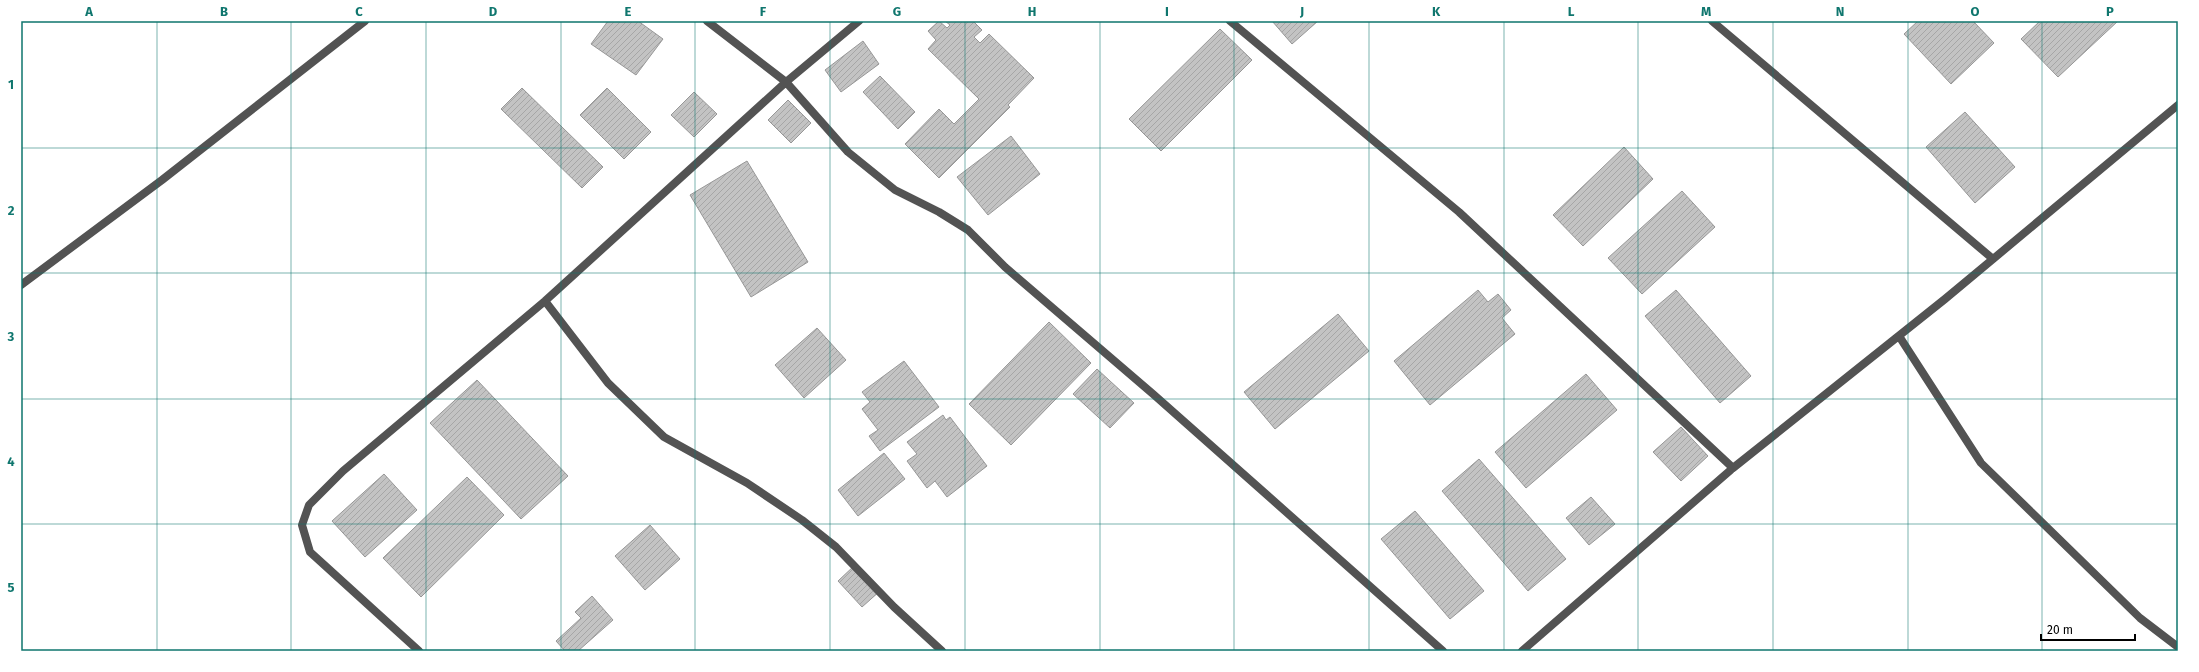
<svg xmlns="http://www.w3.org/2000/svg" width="2199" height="672" viewBox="0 0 2199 672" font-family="'Fira Sans',sans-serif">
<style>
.building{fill:url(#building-hatch);stroke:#979797}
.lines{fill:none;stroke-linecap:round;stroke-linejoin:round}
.minor{stroke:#535353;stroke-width:8}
.grid{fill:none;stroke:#0f766e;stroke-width:1;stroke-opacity:0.55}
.neatline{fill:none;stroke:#0f766e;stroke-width:1.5}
.grid-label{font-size:13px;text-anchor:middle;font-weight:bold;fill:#0f766e}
</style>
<defs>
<pattern id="building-hatch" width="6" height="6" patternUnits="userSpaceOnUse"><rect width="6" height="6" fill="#c3c3c3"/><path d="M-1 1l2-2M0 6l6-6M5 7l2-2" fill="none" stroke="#a6a6a6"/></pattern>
</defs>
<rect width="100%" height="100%" fill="#fff"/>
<!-- building -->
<path class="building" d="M608,21H638L663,39L636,75L591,44Z
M939,21L947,28L950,25L945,21H973L982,30L974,37L980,43L989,34L1034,78L1008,105L1010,107L939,178L905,144L939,109L954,124L979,99L928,49L936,40L928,31Z
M1272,21H1318L1292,44Z
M1918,21H1973L1994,43L1951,84L1904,34Z
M2040,21H2118L2058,77L2021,39Z
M1220,29L1252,60L1161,151L1129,119Z
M863,41L879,64L841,92L825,70Z
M880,76L915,112L898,129L863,92Z
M522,88L603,167L582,188L501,109Z
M607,88L651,132L624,159L580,115Z
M694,92L717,114L694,137L671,115Z
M788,100L811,123L791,143L768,120Z
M1965,112L2015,167L1975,203L1926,147Z
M1011,136L1040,174L988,215L957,177Z
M1624,147L1653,179L1583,246L1553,215Z
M747,161L808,262L751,297L690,195Z
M1682,191L1715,227L1642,294L1608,258Z
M1478,290L1488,302L1498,294L1511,310L1502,318L1515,334L1430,405L1394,361Z
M1676,290L1751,376L1720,403L1645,316Z
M1338,314L1369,351L1275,429L1244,392Z
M1049,322L1091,363L1011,445L969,404Z
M817,328L846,360L804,398L775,365Z
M904,361L939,407L880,451L869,436L878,430L862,409L870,402L862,392Z
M1097,369L1134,403L1110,428L1073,394Z
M1586,374L1617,410L1526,488L1495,452Z
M477,380L568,476L521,519L430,423Z
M943,415L946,420L950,417L987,466L947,497L935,481L927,488L907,461L917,454L907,442Z
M1681,427L1708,456L1681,481L1653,452Z
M884,453L905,479L858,516L838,490Z
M1479,459L1566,559L1528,591L1442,491Z
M384,474L417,510L365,557L332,521Z
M467,477L504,515L421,597L383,558Z
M1591,497L1615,524L1589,545L1566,518Z
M1415,511L1484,591L1450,619L1381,539Z
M650,525L680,559L645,590L615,556Z
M855,565L880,591L862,607L838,581Z
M592,596L613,620L578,651H565L556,641L581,618L575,612Z"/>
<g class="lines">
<!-- minor -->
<path class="minor" d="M707,21L786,82L848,152L895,190L939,212L968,230L1005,267L1153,394L1443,651
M1230,21L1459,212L1733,468
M1712,21L1993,259
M21,285L162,180L365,21
M545,301L608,383L664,437L747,483L802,520L836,547L894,607L942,651
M1899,336L1981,463L2140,618L2178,647
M419,651L310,552L302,525L309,505L343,471L545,301L786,82L859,21
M1522,651L1733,468L1945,299L2178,105"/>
</g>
<!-- grid -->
<path class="grid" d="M157,21V651M291,21V651M426,21V651M561,21V651M695,21V651M830,21V651M965,21V651M1100,21V651M1234,21V651M1369,21V651M1504,21V651M1638,21V651M1773,21V651M1908,21V651M2042,21V651M21,148H2178M21,273H2178M21,399H2178M21,524H2178"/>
<!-- border -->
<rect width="2199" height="672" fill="none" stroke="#ffffff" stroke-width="44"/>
<!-- scale -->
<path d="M2041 634v6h94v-6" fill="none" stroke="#000000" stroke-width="2"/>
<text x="2047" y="634" font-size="12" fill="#000000" stroke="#ffffff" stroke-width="3" paint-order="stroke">20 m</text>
<rect x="22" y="22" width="2155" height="628" class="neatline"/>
<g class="grid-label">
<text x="89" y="16">A</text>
<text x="224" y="16">B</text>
<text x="359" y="16">C</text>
<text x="493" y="16">D</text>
<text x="628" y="16">E</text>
<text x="763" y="16">F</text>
<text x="897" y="16">G</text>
<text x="1032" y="16">H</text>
<text x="1167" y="16">I</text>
<text x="1302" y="16">J</text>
<text x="1436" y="16">K</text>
<text x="1571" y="16">L</text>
<text x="1706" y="16">M</text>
<text x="1840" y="16">N</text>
<text x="1975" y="16">O</text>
<text x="2110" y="16">P</text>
<text x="11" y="89">1</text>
<text x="11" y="215">2</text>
<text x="11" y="341">3</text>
<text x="11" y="466">4</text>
<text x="11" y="592">5</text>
</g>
</svg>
